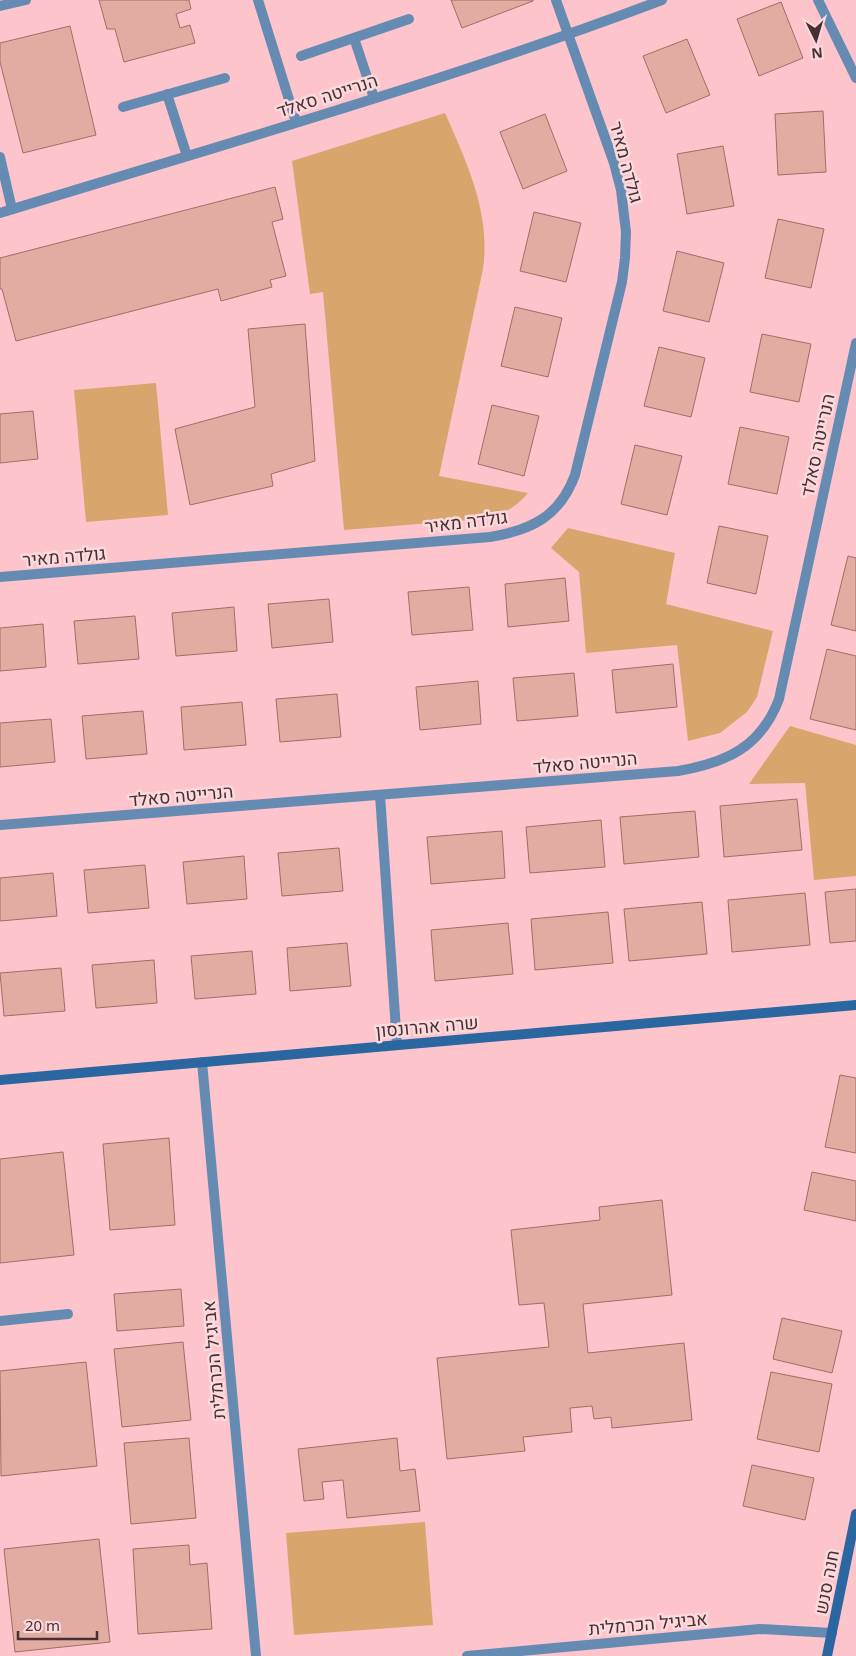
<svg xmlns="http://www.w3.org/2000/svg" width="856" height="1656" viewBox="0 0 856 1656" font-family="'Noto Sans',Heebo,sans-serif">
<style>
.green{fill:#d8a66c}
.building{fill:#e3aca3;stroke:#a06e65}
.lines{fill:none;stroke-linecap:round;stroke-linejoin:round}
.lane{stroke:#668bb3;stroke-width:10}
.street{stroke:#668bb3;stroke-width:10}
.secondary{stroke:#2a669f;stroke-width:10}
.labels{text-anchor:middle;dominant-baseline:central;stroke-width:5;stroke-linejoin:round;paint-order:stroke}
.street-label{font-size:18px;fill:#463033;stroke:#fcd9dc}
</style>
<rect width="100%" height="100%" fill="#fec4cb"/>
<!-- green -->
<path class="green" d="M445,113C467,163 491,213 483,269L439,476L528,493C512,511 504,513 481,519L344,530L323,292L310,294L292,161Z
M156,383L168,515L86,522L74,390Z
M568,528L675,553L666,604L773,631L757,697L747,712L720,733L688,741L677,645L586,653L579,572L551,548Z
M790,726L856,745V876L814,880L805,783L749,784Z
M425,1522L433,1625L294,1635L286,1533Z"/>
<!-- building -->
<path class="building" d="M99,0H189L191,9L176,14L180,28L190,25L195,43L124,62L115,29H107Z
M451,0H533V1L462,28Z
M781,2L803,58L759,76L737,19Z
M70,26L96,135L23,153L0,62V43Z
M687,39L710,95L666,113L643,56Z
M823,111L826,172L778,175L775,114Z
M545,114L567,171L523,189L500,132Z
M723,146L734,206L687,214L677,154Z
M275,187L283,219L272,222L286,276L270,280L272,287L221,301L218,289L16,341L2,289H0V258Z
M534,212L581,223L566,282L520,271Z
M778,219L824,229L811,288L765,278Z
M677,251L724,263L709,322L663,311Z
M515,307L562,318L548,377L501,366Z
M305,324L315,461L271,474L273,486L190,505L175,429L255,407L248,329Z
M762,334L811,344L799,402L750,392Z
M659,347L705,358L691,417L644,406Z
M492,405L539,416L524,476L478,464Z
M33,411L38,459L0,463V414Z
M740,427L789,437L777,494L728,484Z
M635,445L682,456L667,515L621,504Z
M719,526L768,536L756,594L707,583Z
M848,556L856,558V631L831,625Z
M565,578L569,621L508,627L505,584Z
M469,587L473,630L412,635L408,592Z
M329,599L333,642L272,648L268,604Z
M234,607L237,651L176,656L172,613Z
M135,616L139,659L78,664L74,621Z
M43,624L46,667L0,671V628Z
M827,649L856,656V730L810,719Z
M673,664L677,707L616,713L612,670Z
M574,673L578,716L517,721L513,678Z
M478,681L481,724L420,730L416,687Z
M337,694L341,737L280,742L276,699Z
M242,702L246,745L184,750L181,707Z
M143,711L147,754L86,759L82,716Z
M51,719L55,762L0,767V723Z
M797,799L802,850L724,857L720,806Z
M695,811L699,857L624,864L620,817Z
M601,820L605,867L530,873L526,827Z
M502,831L505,878L431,884L427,837Z
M339,848L343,891L282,896L278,853Z
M244,856L247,899L187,904L183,862Z
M145,865L149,908L88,913L84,870Z
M53,873L57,916L0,921V878Z
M856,889V941L830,943L825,892Z
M805,893L810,945L732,952L728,900Z
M702,902L707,954L629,961L624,909Z
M608,912L613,963L535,970L531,919Z
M508,923L513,974L435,981L431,930Z
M347,943L351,986L290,991L287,948Z
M252,951L256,994L195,999L191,956Z
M154,960L157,1003L96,1008L92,965Z
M61,968L65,1011L4,1016L0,973Z
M840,1075L856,1078V1153L825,1147Z
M169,1138L175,1225L110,1230L103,1144Z
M63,1152L74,1255L0,1263V1159Z
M812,1172L856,1181V1221L804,1210Z
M662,1200L672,1295L583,1304L588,1353L684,1343L692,1420L612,1428L611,1417L594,1419L592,1406L570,1408L572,1432L523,1437L525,1451L447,1459L437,1358L549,1347L544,1303L519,1305L511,1230L600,1220L599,1207Z
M181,1289L184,1326L117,1331L114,1294Z
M782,1318L842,1331L832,1373L773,1359Z
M183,1342L191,1420L122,1427L114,1349Z
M86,1362L97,1466L1,1476L0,1371Z
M771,1372L832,1384L819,1452L757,1439Z
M189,1438L196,1518L131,1524L124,1443Z
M397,1438L400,1471L415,1469L420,1511L347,1518L343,1480L322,1482L324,1499L304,1501L298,1449Z
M752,1465L814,1478L805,1520L743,1506Z
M99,1539L110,1642L15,1652L4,1549Z
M189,1545L190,1565L207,1563L212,1629L138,1634L133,1549Z"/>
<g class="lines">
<!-- lane -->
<path class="lane" d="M556,0L568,34
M0,6L26,0
M354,38L374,98
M301,56L409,19
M167,94L187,156
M123,107L225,78
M0,157L12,209
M0,1321L68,1314"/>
<!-- street -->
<path class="street" d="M258,0L296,122
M818,0L856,78
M0,213C221,145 445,82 662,0
M0,577L490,537C532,530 560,516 575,475L622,282L625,258L626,232L621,190L614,163L568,34
M380,795L397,1045
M0,825L678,771C726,763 761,747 779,699L856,343
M202,1062L256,1656
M467,1656L760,1629L832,1633"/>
<!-- secondary -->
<path class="secondary" d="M0,1080L856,1005
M827,1656L856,1514"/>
</g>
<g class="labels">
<!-- street labels -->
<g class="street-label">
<text transform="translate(327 95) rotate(-18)">הנרייטה סאלד</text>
<text transform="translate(627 162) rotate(75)">גולדה מאיר</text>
<text transform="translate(817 445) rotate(-78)">הנרייטה סאלד</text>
<text transform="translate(466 521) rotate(-7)">גולדה מאיר</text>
<text transform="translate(64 556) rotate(-5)">גולדה מאיר</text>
<text transform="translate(585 762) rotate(-5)">הנרייטה סאלד</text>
<text transform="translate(181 795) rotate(-5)">הנרייטה סאלד</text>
<text transform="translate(427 1026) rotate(-5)">שרה אהרונסון</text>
<text transform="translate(213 1360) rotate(-95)">אביגיל הכרמלית</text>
<text transform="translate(826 1582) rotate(-79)">חנה סנש</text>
<text transform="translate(648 1623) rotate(-5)">אביגיל הכרמלית</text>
</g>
</g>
<!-- north arrow -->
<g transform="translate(816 40) rotate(175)" stroke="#fcd9dc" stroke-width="4" paint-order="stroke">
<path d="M0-4L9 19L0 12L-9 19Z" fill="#463033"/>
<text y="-8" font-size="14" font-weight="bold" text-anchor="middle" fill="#463033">N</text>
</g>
<!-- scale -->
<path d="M18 1631v8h79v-8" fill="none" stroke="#463033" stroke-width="2.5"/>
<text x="25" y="1631" font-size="15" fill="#463033" stroke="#fcd9dc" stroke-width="4" paint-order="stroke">20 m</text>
</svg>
